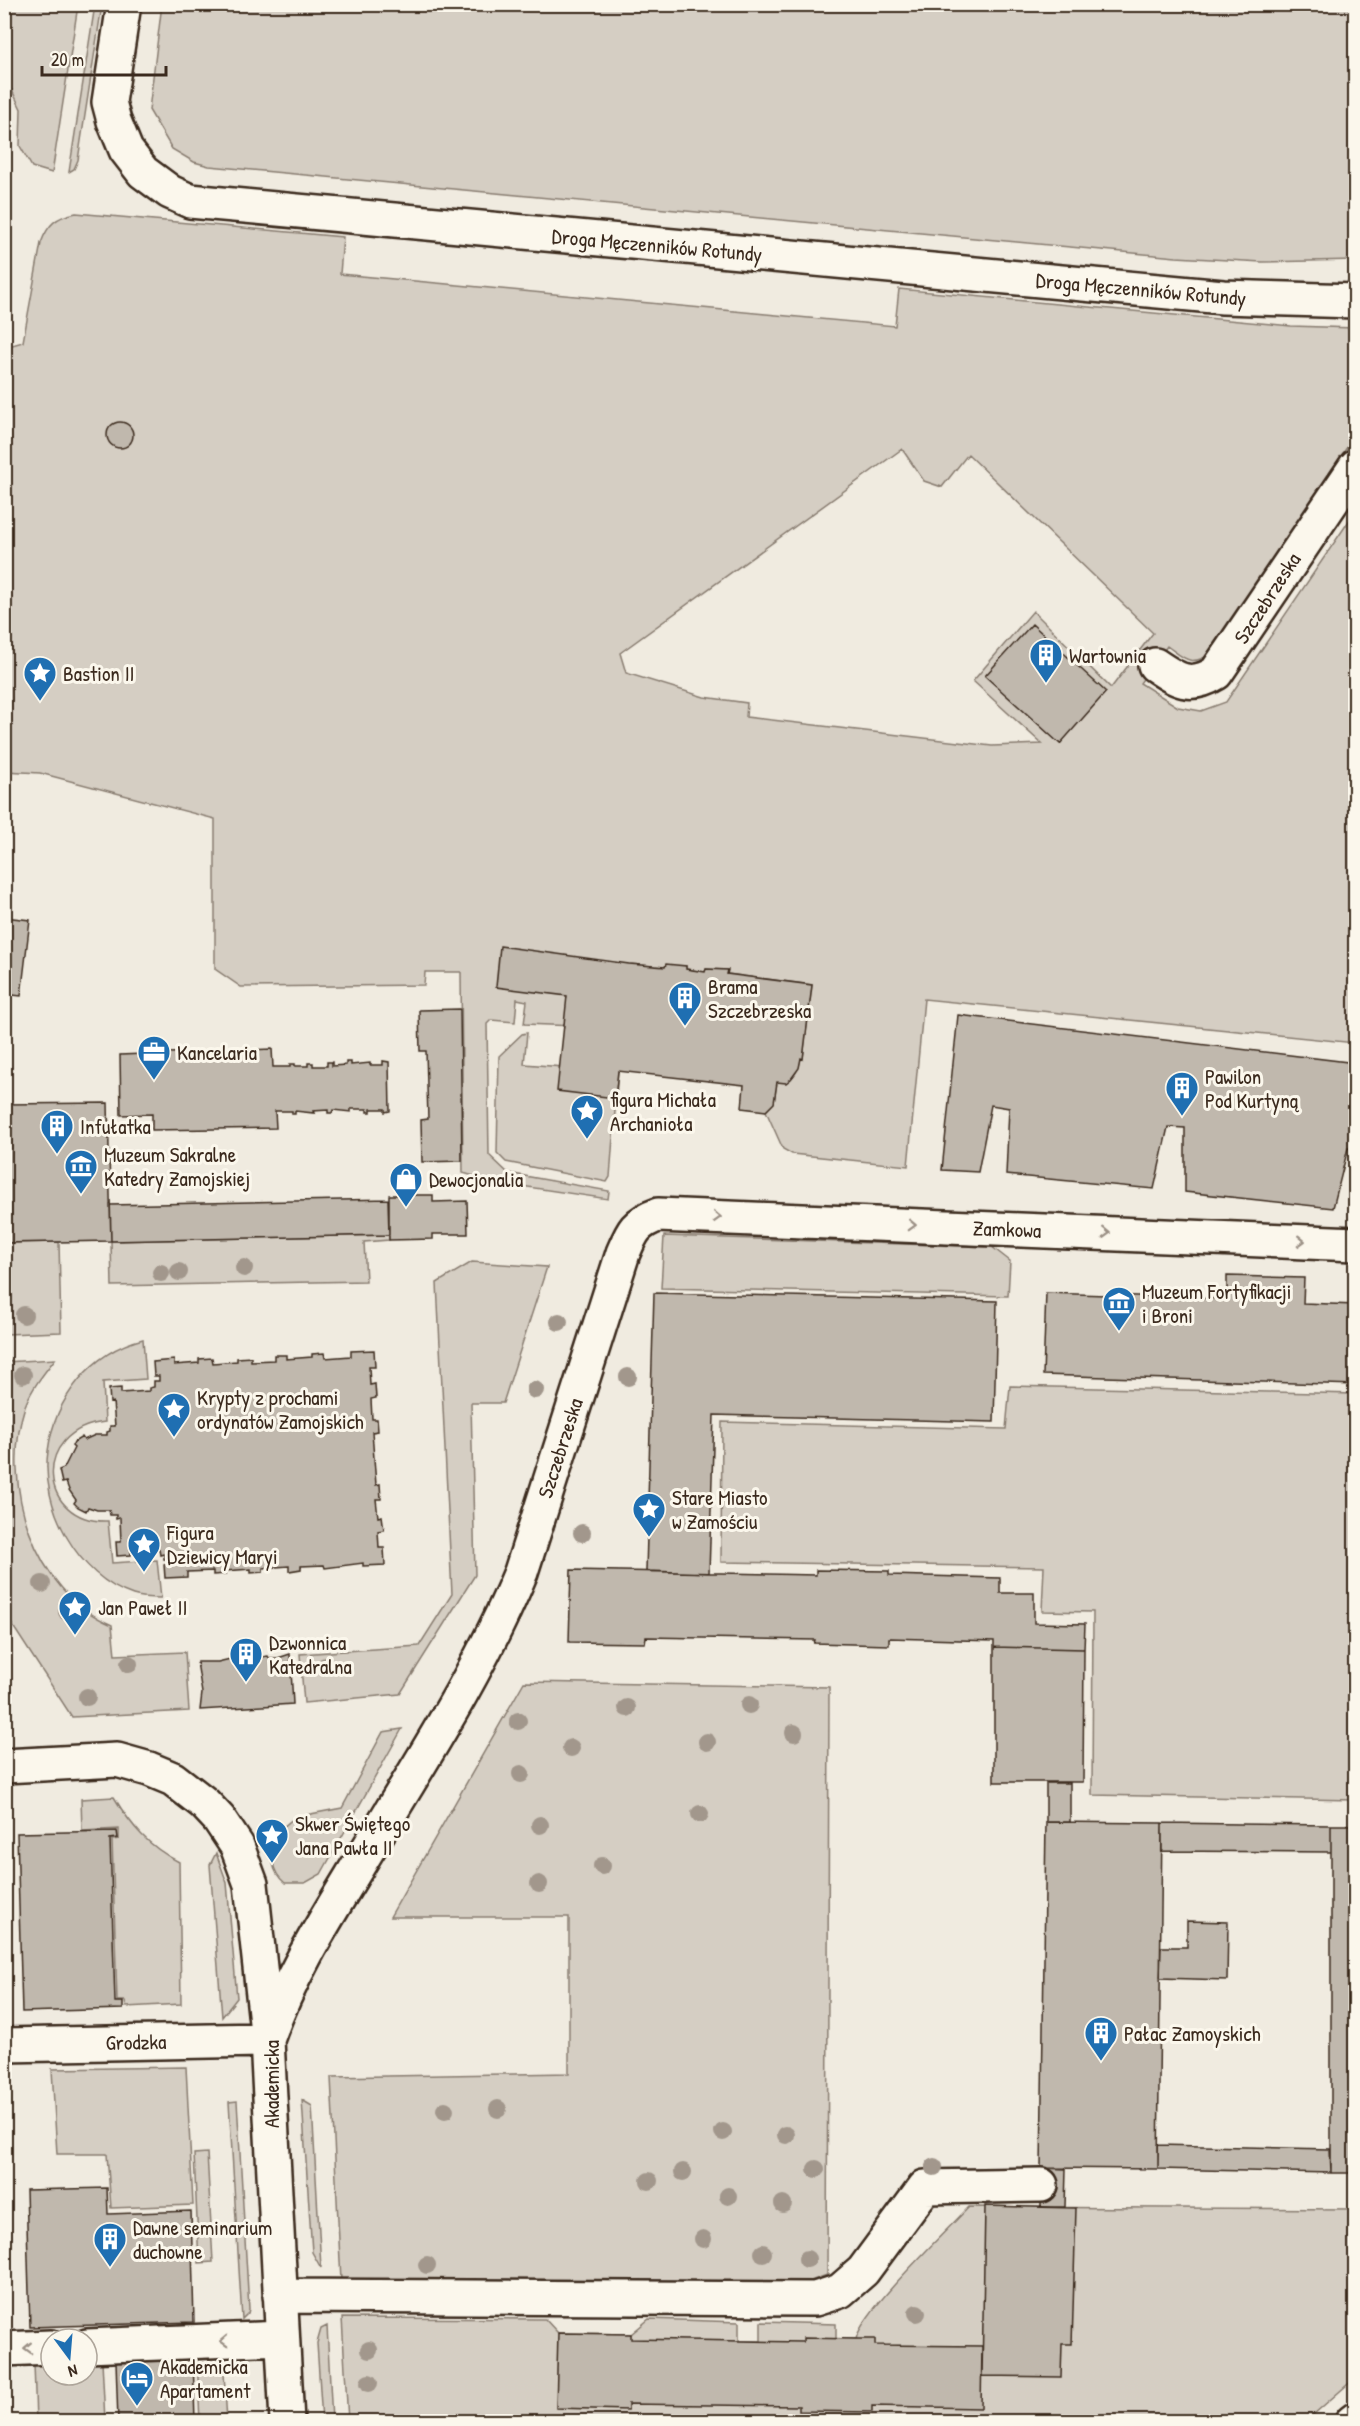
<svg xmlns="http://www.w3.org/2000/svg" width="1360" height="2426" viewBox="0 0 1360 2426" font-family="'Patrick Hand',sans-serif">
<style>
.green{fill:#d5cec3;stroke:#887c70;stroke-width:1.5;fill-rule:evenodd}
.building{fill:#c0b8ad;stroke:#3b2a1e;stroke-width:1.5}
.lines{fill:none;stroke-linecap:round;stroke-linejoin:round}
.street-casing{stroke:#3b2a1e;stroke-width:38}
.secondary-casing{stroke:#3b2a1e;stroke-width:38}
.street{stroke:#fbf7ec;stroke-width:33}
.secondary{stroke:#fbf7ec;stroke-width:33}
.tree{fill:#a2978c}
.oneway{stroke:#9b9085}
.labels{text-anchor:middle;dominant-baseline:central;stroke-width:6;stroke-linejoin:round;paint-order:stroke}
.street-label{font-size:21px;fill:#3b2a1e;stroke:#fbf7ec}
.poi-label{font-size:21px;fill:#3b2a1e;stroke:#fbf7ec;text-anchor:start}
</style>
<rect width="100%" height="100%" fill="#f0ebe0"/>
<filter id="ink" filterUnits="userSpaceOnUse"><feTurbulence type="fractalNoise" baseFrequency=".0167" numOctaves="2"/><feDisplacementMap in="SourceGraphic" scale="12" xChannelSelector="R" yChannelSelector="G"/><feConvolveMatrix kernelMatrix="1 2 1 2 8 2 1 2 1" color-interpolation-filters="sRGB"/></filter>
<g filter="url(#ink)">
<!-- green -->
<path class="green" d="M162,4L1355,5V260L1262,262L1176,257L209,166L194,162L172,149L149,110Z
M4,5H78L52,173L32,167L20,146L21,109L5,76Z
M95,5H102L78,160L74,169L69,172Z
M76,213L343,237L340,274L895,326L899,289L1291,326L1355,328V435L1211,654C1190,667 1185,659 1167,646L1140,683L1178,707L1201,711L1226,702L1355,512V1043L924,999L908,1166L792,1154L783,1149L766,1111L774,1103L777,1082C792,1083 798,1073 801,1058H803L812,985L727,974V970L706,969L705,972L686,969V966L665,967L630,964L603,1027L524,1024L527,1001L517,999L515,1022L491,1020L487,1024L489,1155L508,1173L609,1191L608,1199L495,1182L463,1173L461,972H425L424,985L241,987L215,969V819L40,773L5,771V347L23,342L41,243C48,224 56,217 76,213ZM902,449L924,481L942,487L968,454L1153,633L1111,688L1033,611L973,681L1042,744L992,746L746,717L747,703L704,697L626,673L620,653Z
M527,1033L524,1064L618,1071L610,1177L607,1182L506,1162L497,1153L499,1056L522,1034Z
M389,1235V1240L364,1242L366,1281L112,1286L111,1241Z
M664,1236L992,1247L1010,1261L1008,1296L661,1288Z
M59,1242L61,1332L5,1334V1243Z
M472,1262L547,1267L503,1403H471L475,1575L400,1694L304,1703L300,1654L419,1646L452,1594L437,1283Z
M143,1339L146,1379L103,1382L105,1422C30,1430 39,1524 108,1521L112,1563L157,1560L161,1598C151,1598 142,1598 133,1595C78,1577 40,1507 48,1451C55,1398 91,1352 143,1339Z
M55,1359C44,1373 32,1388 25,1406C0,1484 33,1592 112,1625L115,1655L185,1652L189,1711L72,1717L11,1623L5,1476V1362Z
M1010,1386L1355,1394V1800L1092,1795L1093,1612L1042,1611L1044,1567L721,1562L722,1422L1006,1429Z
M524,1682L829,1687L827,2275L794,2287L341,2281L331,2077L569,2073V1917H390Z
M402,1729L321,1874L305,1883H285C269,1870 272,1854 274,1835L295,1817L342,1808L383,1732Z
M114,1797C131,1826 149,1847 179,1862L181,2004L126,2007L125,2001H117L112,1840L119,1839V1829L82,1831L81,1799Z
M216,1853L227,1883L237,1998L222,2017L210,1865Z
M186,2067L193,2205L111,2208L107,2154H57L52,2069Z
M302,2100L312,2106L321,2268L312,2252Z
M237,2101L249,2309L248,2313L242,2319L229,2102Z
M207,2153L213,2262L199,2263L194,2154Z
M969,2207L1355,2209V2378L1306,2421H348L342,2318L545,2319L558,2333L631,2334L649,2319L739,2322V2341H761V2322L836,2324V2339H856C863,2311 945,2232 969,2207Z
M327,2326L332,2421H322L317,2343L321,2329Z
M223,2358L227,2421H200L197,2359Z
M87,2361H102L105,2421H36L34,2363L51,2362V2375H87Z"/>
<!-- building -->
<path class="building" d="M107 435a13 13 0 1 1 26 0a13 13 0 1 1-26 0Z
M1032,624L1106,692L1060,744L985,676Z
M4,917L30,920L21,996L4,994Z
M500,946L629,964L665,967L666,964L686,966V969L705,972L706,969L728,970L727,974L812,985L803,1059L801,1058L799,1068L791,1079L786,1083L777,1082L774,1103L766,1111L742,1108L744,1085L618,1071L615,1098L557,1091L567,996L496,987Z
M460,1009L462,1161L422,1162L421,1120L428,1119L426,1051H420L419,1010Z
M958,1015L1356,1063V1149L1348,1148L1333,1208L1185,1192V1128L1168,1127L1154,1189L1006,1175L1009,1108L991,1105L978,1172L942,1170Z
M272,1049L273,1067H290V1064H295V1066H308V1063H313V1066H327V1062H332V1066L346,1065V1062H351V1065L370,1063V1065H383V1061L389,1062L390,1111L385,1112V1109H371V1112H367V1109H351V1112L333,1110L332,1113H328V1110L313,1111L314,1113L295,1111V1114H292V1111H275L276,1128L152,1130V1114L121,1115L120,1055Z
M108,1103L111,1241L4,1243V1104Z
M389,1195H433V1202L467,1201L468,1234H433V1239L389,1240Z
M388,1199L389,1235L111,1241L110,1205Z
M1227,1276L1304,1278L1303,1303L1356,1305V1385L1043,1375L1046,1293L1227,1299Z
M654,1293L997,1301L994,1422L714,1415L709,1573L646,1571Z
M374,1350L375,1367H369L370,1385L375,1384L376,1398L371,1399L372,1419H377L378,1431L372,1432L376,1485L380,1484L381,1499H376L378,1517L382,1516L384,1530L378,1531L379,1548H384L385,1565L363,1566V1563L325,1568L324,1565L301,1566V1569L289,1571V1566L263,1568V1572L251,1573V1569L225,1571L226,1574L213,1575V1571L187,1572V1577L165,1578L164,1564L168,1563V1559H164V1554L160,1555L159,1549L131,1552V1555L117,1556L116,1542H121L120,1518L116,1519V1515H110L109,1510H97L88,1507L86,1511L78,1507L74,1503L76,1500L69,1490L66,1482L62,1483L59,1470L64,1468L74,1448L72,1446L74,1442L82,1437L84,1440L95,1435H107V1432L110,1431V1426H115L113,1402L110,1403L109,1389L121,1388V1393L149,1391V1388L154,1387V1381H159V1376H154L153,1362L174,1360V1365L199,1363V1359L212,1358L213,1363L237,1361V1358L251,1357V1361L274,1360V1355H286V1359L312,1357V1354L324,1353L325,1358L351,1356V1351Z
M571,1570L816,1575V1570L889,1571V1575L1000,1578V1593H1034V1623L1085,1624L1084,1649L994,1647V1641L889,1638V1645L814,1643L815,1640L646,1637L645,1643L569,1642Z
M994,1647L1084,1649L1083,1782H994Z
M290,1654L293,1704L200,1710L202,1693L197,1662H218L230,1659L233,1661L268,1656L269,1658H278Z
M1046,1783H1070V1822H1046Z
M1046,1822L1162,1823L1158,2169L1041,2168Z
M1162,1823L1331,1825V1852L1162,1851Z
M1331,1825H1356V2173H1331Z
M117,1831L118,1838L110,1839L115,2002H123V2009L22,2012L17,1833Z
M1187,1921L1228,1922L1227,1980L1160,1978L1161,1947H1187Z
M1158,2145L1330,2149L1331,2173L1158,2169Z
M1041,2168L1066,2169L1065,2207H1041Z
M107,2188L108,2214L191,2211L194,2322L30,2327L26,2190Z
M985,2206L1076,2208L1072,2344H1062L1061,2377L982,2376Z
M558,2333L631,2334V2339L803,2342V2338L856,2339H875V2345L982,2346L981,2408L872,2406V2412L799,2411V2406L628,2404V2410L556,2408Z
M193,2358L195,2422H118L116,2361Z"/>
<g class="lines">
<!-- street casing -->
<g class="street-casing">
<path id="street" d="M1155,665C1177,680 1190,689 1216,673L1356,466
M4,1766L117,1760L149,1769L173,1779L204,1803L219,1819L237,1846L251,1884L267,2032
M4,2045L267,2040
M280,2296L815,2299L840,2291L863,2271L925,2187L1041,2185
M87,2346L282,2338
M4,2349L51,2347
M287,2422L267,2040C288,1980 320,1928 353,1874C412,1775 477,1678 521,1572L623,1253C632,1232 635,1223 658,1215L1356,1244
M1352,2422L1356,2419"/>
</g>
<!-- secondary casing -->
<g class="secondary-casing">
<path id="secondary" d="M124,4L109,102L114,121L126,150L143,172L170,192L190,201L1223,297L1356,301"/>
</g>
<!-- street -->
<use href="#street" class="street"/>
<!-- secondary -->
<use href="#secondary" class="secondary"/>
</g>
<!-- trees -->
<g class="tree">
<circle cx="244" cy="1268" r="9"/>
<circle cx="179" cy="1272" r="9"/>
<circle cx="161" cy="1273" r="9"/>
<circle cx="24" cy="1315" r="9"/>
<circle cx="559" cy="1322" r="9"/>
<circle cx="23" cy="1375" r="9"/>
<circle cx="628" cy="1377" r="9"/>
<circle cx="535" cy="1390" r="9"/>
<circle cx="582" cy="1533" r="9"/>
<circle cx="42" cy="1584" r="9"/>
<circle cx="67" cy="1612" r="9"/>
<circle cx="129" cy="1664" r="9"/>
<circle cx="325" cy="1666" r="9"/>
<circle cx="87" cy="1697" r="9"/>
<circle cx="749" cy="1705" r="9"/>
<circle cx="627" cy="1708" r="9"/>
<circle cx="518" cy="1721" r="9"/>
<circle cx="794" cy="1733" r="9"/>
<circle cx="707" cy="1742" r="9"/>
<circle cx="571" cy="1748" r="9"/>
<circle cx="521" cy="1774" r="9"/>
<circle cx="700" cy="1814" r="9"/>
<circle cx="540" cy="1825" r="9"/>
<circle cx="602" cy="1866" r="9"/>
<circle cx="539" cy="1884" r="9"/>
<circle cx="498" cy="2109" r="9"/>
<circle cx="445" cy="2110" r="9"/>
<circle cx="723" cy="2132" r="9"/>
<circle cx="786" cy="2135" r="9"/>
<circle cx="934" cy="2167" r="9"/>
<circle cx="816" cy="2169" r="9"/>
<circle cx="683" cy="2172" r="9"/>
<circle cx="649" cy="2181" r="9"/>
<circle cx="728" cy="2196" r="9"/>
<circle cx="783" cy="2204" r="9"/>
<circle cx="703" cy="2239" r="9"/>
<circle cx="763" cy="2253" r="9"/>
<circle cx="807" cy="2259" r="9"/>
<circle cx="427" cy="2265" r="9"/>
<circle cx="917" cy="2313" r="9"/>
<circle cx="369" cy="2350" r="9"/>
<circle cx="369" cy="2383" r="9"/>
</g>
<!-- one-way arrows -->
<defs><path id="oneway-chevron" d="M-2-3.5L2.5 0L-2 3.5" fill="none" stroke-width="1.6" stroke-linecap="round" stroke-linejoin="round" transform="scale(1.5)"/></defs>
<g class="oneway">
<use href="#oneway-chevron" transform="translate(717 1217) rotate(2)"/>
<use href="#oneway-chevron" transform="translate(912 1225) rotate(2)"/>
<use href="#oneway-chevron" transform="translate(1106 1233) rotate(2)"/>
<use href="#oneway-chevron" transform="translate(1301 1241) rotate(2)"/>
<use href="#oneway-chevron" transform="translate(224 2341) rotate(178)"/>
<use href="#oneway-chevron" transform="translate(28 2348) rotate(178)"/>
</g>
</g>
<!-- icons -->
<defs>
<g id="building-pin" transform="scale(1.725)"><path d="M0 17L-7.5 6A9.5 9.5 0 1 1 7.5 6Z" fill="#1f6fb2" stroke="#fbf7ec"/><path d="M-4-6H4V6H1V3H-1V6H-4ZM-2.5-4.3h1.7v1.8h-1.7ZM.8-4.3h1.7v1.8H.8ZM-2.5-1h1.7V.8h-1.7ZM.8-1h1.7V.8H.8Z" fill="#fff"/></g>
<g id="sight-pin" transform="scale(1.725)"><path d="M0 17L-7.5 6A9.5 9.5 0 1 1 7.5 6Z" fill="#1f6fb2" stroke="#fbf7ec"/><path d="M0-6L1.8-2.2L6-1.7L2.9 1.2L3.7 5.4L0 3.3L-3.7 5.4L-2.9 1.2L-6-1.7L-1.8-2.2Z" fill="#fff"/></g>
<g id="office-pin" transform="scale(1.725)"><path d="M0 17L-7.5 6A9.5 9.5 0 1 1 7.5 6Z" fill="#1f6fb2" stroke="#fbf7ec"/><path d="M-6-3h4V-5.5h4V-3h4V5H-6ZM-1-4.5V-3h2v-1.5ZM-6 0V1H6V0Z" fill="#fff"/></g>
<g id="museum-pin" transform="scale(1.725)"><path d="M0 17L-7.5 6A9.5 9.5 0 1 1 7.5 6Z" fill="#1f6fb2" stroke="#fbf7ec"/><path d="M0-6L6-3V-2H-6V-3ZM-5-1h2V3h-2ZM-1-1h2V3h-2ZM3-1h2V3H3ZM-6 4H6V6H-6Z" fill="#fff"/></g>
<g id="shop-pin" transform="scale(1.725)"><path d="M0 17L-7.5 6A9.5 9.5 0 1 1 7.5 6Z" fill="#1f6fb2" stroke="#fbf7ec"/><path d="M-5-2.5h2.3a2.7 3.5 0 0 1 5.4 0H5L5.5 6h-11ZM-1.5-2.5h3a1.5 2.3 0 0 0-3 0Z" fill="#fff"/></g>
<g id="hotel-pin" transform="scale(1.725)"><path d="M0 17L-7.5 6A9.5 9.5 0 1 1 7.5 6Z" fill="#1f6fb2" stroke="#fbf7ec"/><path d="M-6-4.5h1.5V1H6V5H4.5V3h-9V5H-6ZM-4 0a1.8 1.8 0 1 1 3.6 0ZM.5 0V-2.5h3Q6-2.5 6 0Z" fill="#fff"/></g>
</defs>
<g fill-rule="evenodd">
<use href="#building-pin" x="1046" y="655"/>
<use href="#sight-pin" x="40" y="673"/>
<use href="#building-pin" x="685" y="998"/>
<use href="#office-pin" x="154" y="1052"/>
<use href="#building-pin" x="1182" y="1088"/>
<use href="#sight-pin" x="587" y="1111"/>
<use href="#building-pin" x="57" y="1126"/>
<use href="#museum-pin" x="81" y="1166"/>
<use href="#shop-pin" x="406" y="1179"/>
<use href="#museum-pin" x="1119" y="1303"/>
<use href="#sight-pin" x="174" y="1409"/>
<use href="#sight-pin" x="649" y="1509"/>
<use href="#sight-pin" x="144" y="1544"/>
<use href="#sight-pin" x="75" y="1607"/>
<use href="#building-pin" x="246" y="1654"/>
<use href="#sight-pin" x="272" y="1835"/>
<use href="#building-pin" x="1101" y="2033"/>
<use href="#building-pin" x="110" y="2239"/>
<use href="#hotel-pin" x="137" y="2378"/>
</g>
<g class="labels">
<!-- street labels -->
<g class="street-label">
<text transform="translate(657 245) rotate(5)">Droga Męczenników Rotundy</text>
<text transform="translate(1141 289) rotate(5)">Droga Męczenników Rotundy</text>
<text transform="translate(1267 598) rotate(-57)">Szczebrzeska</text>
<text transform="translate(1007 1229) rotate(2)">Zamkowa</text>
<text transform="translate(560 1448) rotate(-72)">Szczebrzeska</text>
<text transform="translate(136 2042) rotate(-1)">Grodzka</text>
<text transform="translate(271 2084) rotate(-90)">Akademicka</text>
</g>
<!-- poi labels -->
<g class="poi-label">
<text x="1069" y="655">Wartownia</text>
<text x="63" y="673">Bastion II</text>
<text x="708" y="986">Brama<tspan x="708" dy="24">Szczebrzeska</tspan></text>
<text x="177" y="1052">Kancelaria</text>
<text x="1205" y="1076">Pawilon<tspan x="1205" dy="24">Pod Kurtyną</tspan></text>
<text x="610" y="1099">figura Michała<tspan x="610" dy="24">Archanioła</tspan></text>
<text x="80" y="1126">Infułatka</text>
<text x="104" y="1154">Muzeum Sakralne<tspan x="104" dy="24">Katedry Zamojskiej</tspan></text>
<text x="429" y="1179">Dewocjonalia</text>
<text x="1142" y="1291">Muzeum Fortyfikacji<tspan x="1142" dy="24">i Broni</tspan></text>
<text x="197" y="1397">Krypty z prochami<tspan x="197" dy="24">ordynatów Zamojskich</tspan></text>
<text x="672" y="1497">Stare Miasto<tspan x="672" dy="24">w Zamościu</tspan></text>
<text x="167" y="1532">Figura<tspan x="167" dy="24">Dziewicy Maryi</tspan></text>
<text x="98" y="1607">Jan Paweł II</text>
<text x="269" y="1642">Dzwonnica<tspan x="269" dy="24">Katedralna</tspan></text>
<text x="295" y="1823">Skwer Świętego<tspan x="295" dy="24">Jana Pawła II</tspan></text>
<text x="1124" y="2033">Pałac Zamoyskich</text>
<text x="133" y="2227">Dawne seminarium<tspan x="133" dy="24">duchowne</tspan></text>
<text x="160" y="2366">Akademicka<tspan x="160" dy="24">Apartament</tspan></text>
</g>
</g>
<!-- margin -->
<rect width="1360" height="2426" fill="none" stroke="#fbf7ec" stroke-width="24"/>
<rect x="12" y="12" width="1336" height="2402" fill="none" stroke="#3b2a1e" stroke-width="2" filter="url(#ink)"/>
<!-- north arrow -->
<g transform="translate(69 2357) rotate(164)"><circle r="28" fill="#fbf7ec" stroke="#aea59a" stroke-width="1.5"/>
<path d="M0-4.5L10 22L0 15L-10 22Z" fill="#1f6fb2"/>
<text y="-9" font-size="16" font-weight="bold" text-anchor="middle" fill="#3b2a1e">N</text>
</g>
<!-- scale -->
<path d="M42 66v9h124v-9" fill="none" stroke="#3b2a1e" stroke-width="3"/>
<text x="51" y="66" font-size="18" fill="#3b2a1e" stroke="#fbf7ec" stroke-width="4.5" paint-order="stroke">20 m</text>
</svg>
